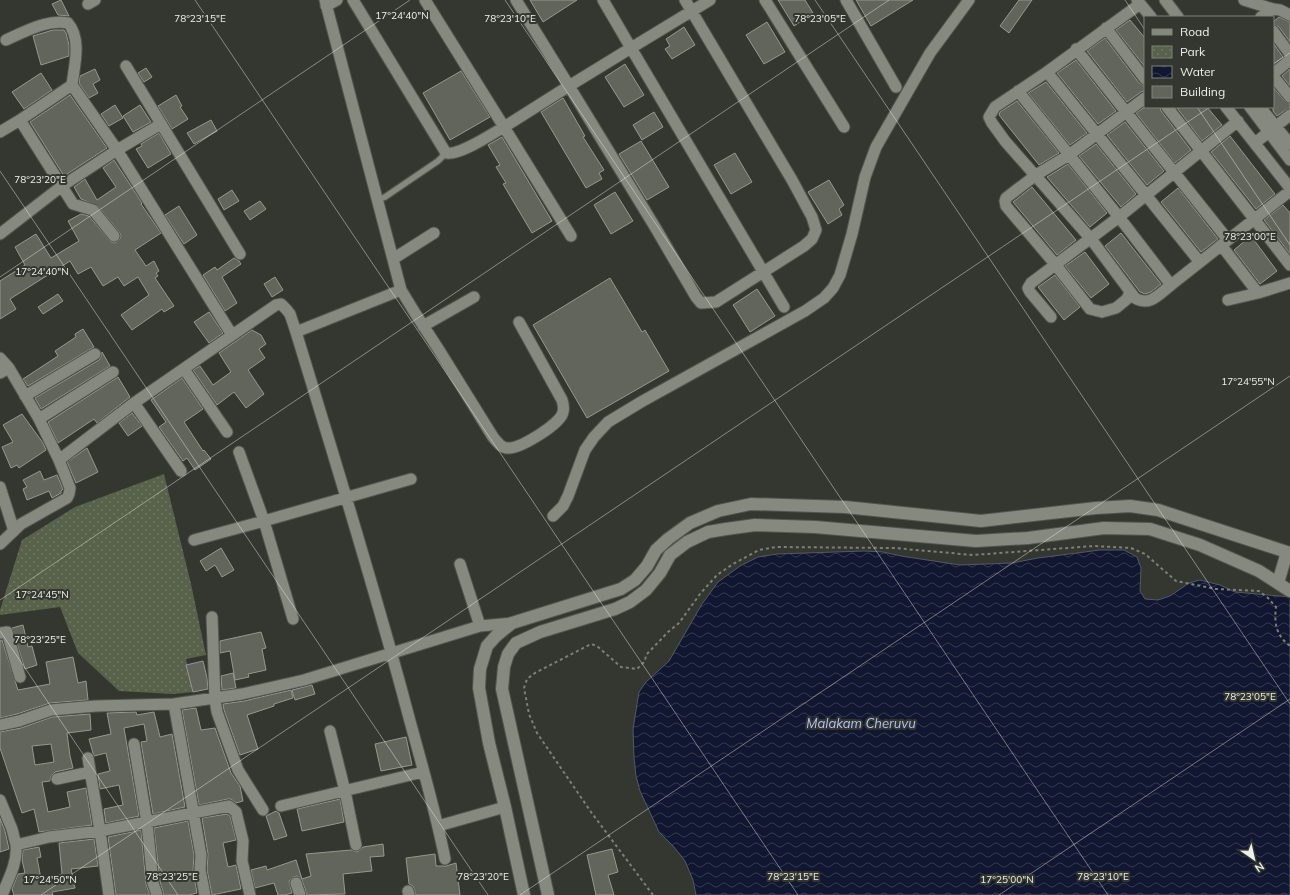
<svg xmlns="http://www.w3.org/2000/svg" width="1290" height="895" viewBox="0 0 1290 895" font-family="Mulish,sans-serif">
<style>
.park{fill:url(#park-dots)}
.water{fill:url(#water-waves);stroke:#535868}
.building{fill:#62655c;stroke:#95988f;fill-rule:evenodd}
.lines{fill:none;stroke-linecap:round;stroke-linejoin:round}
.lane-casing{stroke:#52554e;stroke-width:8}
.street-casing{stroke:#52554e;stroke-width:13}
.secondary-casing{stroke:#52554e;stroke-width:14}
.path{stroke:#7d8079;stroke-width:2;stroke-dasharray:3 3;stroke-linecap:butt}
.lane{stroke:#85897f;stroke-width:5.5}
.street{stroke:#85897f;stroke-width:11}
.secondary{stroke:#85897f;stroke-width:12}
.ticks{fill:none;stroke:#eef0eb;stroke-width:1;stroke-opacity:0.45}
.labels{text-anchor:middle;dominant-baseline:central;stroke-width:4;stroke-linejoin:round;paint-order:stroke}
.water-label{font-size:13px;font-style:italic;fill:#b4c3fb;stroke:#34372f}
.ticks-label{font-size:10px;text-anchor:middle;fill:#eef0eb;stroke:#34372f;stroke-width:4;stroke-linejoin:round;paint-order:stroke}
</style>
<defs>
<pattern id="park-dots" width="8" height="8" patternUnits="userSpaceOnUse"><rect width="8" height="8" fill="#586149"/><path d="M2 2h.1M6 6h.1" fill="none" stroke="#707863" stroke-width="1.8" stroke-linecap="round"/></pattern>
<pattern id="water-waves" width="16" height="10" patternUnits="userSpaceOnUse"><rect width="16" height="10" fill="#111730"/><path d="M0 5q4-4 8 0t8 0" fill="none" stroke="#34394e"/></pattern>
</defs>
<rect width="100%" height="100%" fill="#34372f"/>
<!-- park -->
<path class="park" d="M164,474L191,584L206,655L186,659L194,692L173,694L119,691L78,653L60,607L0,615V610L22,540L75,507Z"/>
<!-- water -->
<path class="water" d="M1100,550H1124L1137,557L1141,568L1140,591L1145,599L1158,600L1170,596L1189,583L1200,580L1220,585L1235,592L1290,597V895H696L693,880L685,861L674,847L659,832L640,791L636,776L634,758L633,729L639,692L646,682L669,661L702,604L718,582L740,566L758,557L777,554L864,551L883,552L901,556L960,565L1012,563L1038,558Z"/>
<!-- building -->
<path class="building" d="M61,0L69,16L58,15L52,4Z
M530,0H577L543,22Z
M778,0H805L813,13L794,26Z
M856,0H913L871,26Z
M1019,0H1032L1009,33L1000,26Z
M1279,17L1290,22V42L1279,27L1273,24V22Z
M1130,20L1145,38V67L1116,30Z
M767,22L785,52L764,64L746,35Z
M684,27L695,45L672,59L665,49L670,46L666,39Z
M53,30H64L66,33L69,45V56L41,65L33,36Z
M1105,38L1139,83L1145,86V91L1141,92L1127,102L1087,51Z
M1273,43L1283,57L1273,65Z
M1076,60L1116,111L1098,124L1057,73Z
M625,64L644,95L624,107L605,77Z
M146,68L152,77L144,82L138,73Z
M95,69L100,80L93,84L98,93L89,98L79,83L80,76Z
M1290,69V86L1282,76Z
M461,71L490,117L450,140L423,93Z
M41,73L52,90L24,109L12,92Z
M1046,82L1087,133L1070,145L1028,93Z
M1273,87L1285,101L1290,104V108L1286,110L1277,116L1273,111Z
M70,95L107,148L64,176L30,122Z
M176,95L182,106L180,107L188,119L172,129L158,106Z
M563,98L585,136L583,137L604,170L599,173L602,179L586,188L541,112Z
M1017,101L1059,153L1039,165L999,115L1000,112Z
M115,105L123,118L109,126L101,114Z
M140,105L151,122L133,132L123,116Z
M1145,107H1160L1161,111L1191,150L1175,163L1136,113Z
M1178,107H1207L1222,125L1202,141L1177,108Z
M654,112L663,127L642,140L633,125Z
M211,120L217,131L194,144L187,133Z
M1125,122L1164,171L1147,185L1107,135Z
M159,133L171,154L148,168L136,149L142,146L141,144Z
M1230,136L1275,194L1256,209L1211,152Z
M502,137L552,221L532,233L503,184L506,183L496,167L500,165L488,145Z
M641,141L669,187L647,200L619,154Z
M1096,144L1136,194L1121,207L1079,156Z
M735,153L752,182L731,194L714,165Z
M114,160L142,203L141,204L161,233L135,250L146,266L154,261L159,271L156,273L158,276L155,278L174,306L164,312L162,309L132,330L121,315L149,295L138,277L124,286L118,277L103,286L91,267L78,274L70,261L10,299L16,309L0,319V281L25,265L15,247L36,234L51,258L79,241L68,221L81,214L89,216L111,242L115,243L120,239L121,235L119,232L98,206L81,199L74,187L85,179L97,200L116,187L103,168Z
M1068,164L1107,213L1090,227L1047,177Z
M829,180L844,205L839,209L842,215L828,224L808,192Z
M1032,187L1076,240L1057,255L1013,202Z
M1178,188L1218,239L1201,252L1161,202Z
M232,190L239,201L224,210L218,199Z
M615,192L633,221L611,234L594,205Z
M260,201L266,209L250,220L244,211Z
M1283,205L1290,213V254L1264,220Z
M179,206L197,235L184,244L165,215Z
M1121,233L1161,284L1151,292L1145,294L1140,292L1105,246Z
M1251,236L1277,271L1260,284L1234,250Z
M1085,252L1109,284L1091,298L1065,266Z
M234,258L239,261L241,264L222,277L237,303L225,311L203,275L215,267L217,270Z
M1055,275L1080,307L1064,320L1038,287Z
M275,277L283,290L272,297L264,284Z
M610,278L642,332L645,330L669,371L587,418L533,325Z
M757,289L775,316L750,332L733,305Z
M58,294L63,301L43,314L38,307Z
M209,312L223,333L209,343L194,322Z
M83,329L94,347L28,386L23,379L58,356L55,351L76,337L75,334Z
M252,330L261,335L266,344L259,349L265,358L248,370L264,394L246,408L234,392L217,405L193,370L200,366L213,385L231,372L219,353Z
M102,352L110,366L41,409L35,398L99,360L101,357Z
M118,377L130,397L97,423L94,419L58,443L48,422Z
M182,378L203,409L184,422L203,451L204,450L211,459L195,470L187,458L183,461L159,427L166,422L151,400Z
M132,413L142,426L128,436L119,423Z
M22,414L43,443L46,450L19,468L17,465L11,468L2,447L13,442L3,425Z
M87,448L98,472L76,483L67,462Z
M40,471L44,480L57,475L63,489L61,491V493L52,498L49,491L27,500L23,489L27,487L23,480Z
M221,548L234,570L222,577L215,565L206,571L200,561Z
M23,625L28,647L32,646L37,665L25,669L12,628Z
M261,632L266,648L262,649L266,670L248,674L249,677L235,680L230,651L220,653V641Z
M0,640H2L18,690L50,684L46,662L73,657L78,683L86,681L88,700L50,703L17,714L0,718Z
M203,661L207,678L208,689L193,692L186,665Z
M233,673L236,688L222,690L221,676Z
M312,685L315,694L295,700L292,690Z
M291,690L293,698L274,704V706L247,715L258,749L240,755L224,710L223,704L244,701Z
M196,708L201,730L215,728L231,773L240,786L243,801L236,803L231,799H228L199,805L182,710Z
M136,712L137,715L154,712L160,737L172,734L185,807L153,814L141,742L147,741L144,724L124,728L139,816L106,823L104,809L123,805L119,785L100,789L98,774L110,771L106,753L94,756L93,753L89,739L111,734L107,713Z
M90,714L91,730L67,733L70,756L73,768L55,772L51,776L50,781L42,782L48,812L70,807L67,792L86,788L92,825L39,832L34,809L22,813L0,748V732L21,728L52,717ZM51,744L54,762L35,765L32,746Z
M406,737L412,765L381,771L375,744Z
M340,799L344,822L302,831L297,809Z
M276,811L279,813L287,836L274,840L266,816Z
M227,814L230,816L236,840L223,843L228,867L236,865L241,889L212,895L207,870L208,854L202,818Z
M0,818L5,831L9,849L0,852Z
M188,821L194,855L193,871L197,893L189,895H164L160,882L154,828Z
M141,830L146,884L150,895H116L108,837Z
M94,839L98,866L71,869L75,888L52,892L53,895H14L12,889L18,874L25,873L22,860L23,850L39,847L41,857L37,858L41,879L62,874L59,843Z
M383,844L384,856L370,857L372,871L343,874L345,894L307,895L302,880L297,876L293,877L289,881L292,893L285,895H278L274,883L255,888L251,870L266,866L267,870L296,860L302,879L311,876L306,854L351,850L357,852L360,850L363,847Z
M612,849L618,872L608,875L614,895H596L587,855Z
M435,854L436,866H446L456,863L460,895H416L413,886L409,884L406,858Z"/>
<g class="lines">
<!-- lane casing -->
<g class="lane-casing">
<path id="lane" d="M377,200L385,197L438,161L446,153"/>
</g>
<!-- street casing -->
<g class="street-casing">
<path id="street" d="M325,0L401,290L415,313L439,350L493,437C498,443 502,449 510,448C522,447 561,424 563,412C564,408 563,403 562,400L519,322
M353,0L446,153C459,156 492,134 504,127L571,236
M425,0L504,127L569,86L516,0
M603,0L631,48L569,86L655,227L696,297L701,303L716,302L804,246L812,239L816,230L812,217L792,180L685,0
M710,0L631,48L784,307
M765,0L844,127
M846,0L896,87
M1137,0L1151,17
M1165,0L1178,17
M1244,0L1273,9L1261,17
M88,4L95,0
M1140,4L1047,72L1199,261
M326,6L337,0
M1273,9L1280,10L1290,15
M1106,28L1145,79
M1273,31L1290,54
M6,40C24,32 47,19 68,23C82,39 74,67 72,85L117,150L232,335
M1076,49L1228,240
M126,66L240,254
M1047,72L995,107L989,117L992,123L1005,141L1091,239L1135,298C1150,307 1159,294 1171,285
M1273,74L1290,60
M1273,76L1290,97
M1018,91L1119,217L1171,285L1290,191
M1167,107L1290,265
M1226,107L1290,188
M1250,107L1290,160
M1260,107L1290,144
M20,120L73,204L93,210L114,236
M0,132L20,120L72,85
M1255,143L1290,115
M0,234L62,186L117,150L161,124
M1221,245L1258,293L1290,283
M393,259L434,233
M1130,292L1127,299L1116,308L1102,312L1090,309L1055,264L1006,206L1005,201L1006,198L1036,175L1069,155L1145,98
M1228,300L1258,293
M1051,317L1030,292L1028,288L1031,283L1119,217L1238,121
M423,326L474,297
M296,332L401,290
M0,358L9,368L39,419
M184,369L227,432
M0,373L9,368
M25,396L95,354
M134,403L181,471
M239,452L264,521L293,619
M59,460L134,403L276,305L281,304L286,309L290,314L296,332C333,453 370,573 403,695C417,749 434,803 445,859
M0,487L14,531
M553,516L563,506L568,496L585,450L594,437L608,422L641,402L805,311L824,298L833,288L840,275L852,234L865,177L876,147L930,53L969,0
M194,540L264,521L411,479
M0,544L21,524L67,498L69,494L70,488L59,460L39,419L113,372
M460,564L480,626L512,623
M212,617L215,699L217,712L238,770L263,810
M0,633L7,632L20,677
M174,704L201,855L200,870L205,895
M0,725L19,721L51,710L96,706L174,704L242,694L304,680L480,626
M330,731L345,791L356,845
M134,744L147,823L153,883L157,895
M88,758L100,831L109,895
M57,779L90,772
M0,800L12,829L16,845L49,837L100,831L229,806L236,812L243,841L242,861L250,895
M281,806L423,772
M438,826L505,807
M296,883L300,895
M408,891L409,895
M2,895C8,880 18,862 16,845"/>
</g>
<!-- secondary casing -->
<g class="secondary-casing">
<path id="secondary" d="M1278,583L1287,552
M524,895L505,807L489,743L479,688L480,669L487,646L496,636L512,623L621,589L635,580L647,566L656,550L668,539L690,523L718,511L751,504L845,507L981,521L1096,508L1130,506L1158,510L1290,553
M548,895L502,689L504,667L508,654L516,643L540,632L615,609L630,602L646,590L660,573L670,555L687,542L708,532L726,529L755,525L815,527L976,541L1028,538L1104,528L1150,529L1200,545L1259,571L1290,591"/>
</g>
<!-- path -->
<path class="path" d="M653,895L591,812L537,733L529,714L524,688L527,679L535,673L591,644L597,646L621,667L637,669L645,661L646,655L668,632L679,623L700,594L717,575L733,564L759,550L776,547L894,548L973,555L1094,546L1131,548L1145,554L1176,581L1216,589L1259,591L1268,598L1276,607C1274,624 1276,635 1290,646"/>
<!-- lane -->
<use href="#lane" class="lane"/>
<!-- street -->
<use href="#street" class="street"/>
<!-- secondary -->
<use href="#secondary" class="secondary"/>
</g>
<!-- ticks -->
<path class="ticks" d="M195,0L798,895M505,0L1108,895M815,0L1290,704M1125,0L1145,30M1273,64L1290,53M1197,107L1290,245M0,171L488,895M0,277L410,0M0,600L889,0M0,631L178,895M41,895L1210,107M520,895L1290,376M999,895L1290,699"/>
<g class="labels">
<!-- water labels -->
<g class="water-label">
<text x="861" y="723">Malakam Cheruvu</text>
</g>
</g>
<g class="ticks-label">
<text x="402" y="19">17°24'40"N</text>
<text x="200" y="22">78°23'15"E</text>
<text x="510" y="22">78°23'10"E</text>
<text x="820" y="22">78°23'05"E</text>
<text x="40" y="183">78°23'20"E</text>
<text x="1250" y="240">78°23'00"E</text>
<text x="42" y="275">17°24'40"N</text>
<text x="1248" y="385">17°24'55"N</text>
<text x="42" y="598">17°24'45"N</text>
<text x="40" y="643">78°23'25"E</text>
<text x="1250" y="700">78°23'05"E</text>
<text x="172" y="880">78°23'25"E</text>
<text x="483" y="880">78°23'20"E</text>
<text x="793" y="880">78°23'15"E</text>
<text x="1103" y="880">78°23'10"E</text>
<text x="50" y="883">17°24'50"N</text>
<text x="1007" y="883">17°25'00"N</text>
</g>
<!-- legend -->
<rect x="1144" y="16" width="130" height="92" fill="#34372f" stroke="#7e817a"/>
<rect x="1152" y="29" width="20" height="6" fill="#85897f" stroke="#7e817a"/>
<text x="1180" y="36" font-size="12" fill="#eef0eb">Road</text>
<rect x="1152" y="46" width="20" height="12" fill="url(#park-dots)" stroke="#7e817a"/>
<text x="1180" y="56" font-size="12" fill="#eef0eb">Park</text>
<rect x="1152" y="66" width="20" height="12" fill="url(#water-waves)" stroke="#7e817a"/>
<text x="1180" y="76" font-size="12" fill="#eef0eb">Water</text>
<rect x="1152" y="86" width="20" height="12" fill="#62655c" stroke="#7e817a"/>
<text x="1180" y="96" font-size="12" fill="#eef0eb">Building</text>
<!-- north arrow -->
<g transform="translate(1254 859) rotate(146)" stroke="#34372f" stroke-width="3" paint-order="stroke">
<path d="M0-3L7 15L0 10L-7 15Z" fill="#eef0eb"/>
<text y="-6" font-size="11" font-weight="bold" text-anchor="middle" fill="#eef0eb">N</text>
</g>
</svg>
